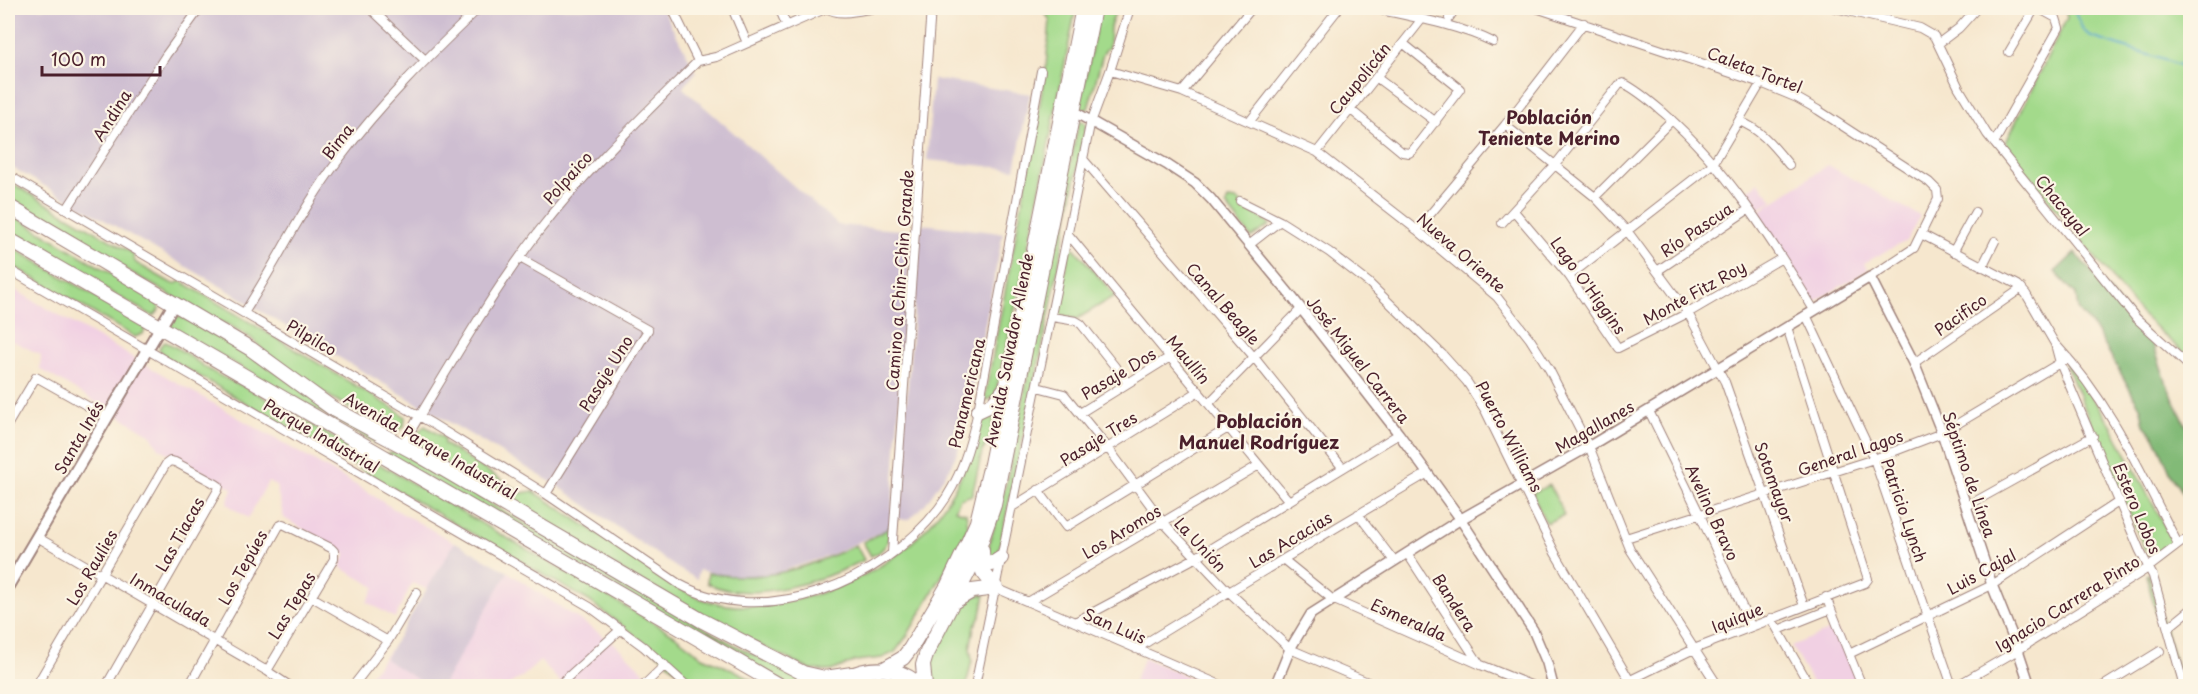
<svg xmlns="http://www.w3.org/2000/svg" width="2198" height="694" viewBox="0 0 2198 694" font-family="'Playpen Sans',sans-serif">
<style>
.built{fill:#f1d0e3}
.industrial{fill:#cebed1}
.green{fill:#a3da8b;stroke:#767c5b;stroke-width:1.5}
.forest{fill:#82ba77;stroke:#666c51;stroke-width:1.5}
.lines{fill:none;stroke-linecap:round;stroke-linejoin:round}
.stream{stroke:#51a4cc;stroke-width:2}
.minor-casing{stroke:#a0837c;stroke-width:10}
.tertiary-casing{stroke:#a0837c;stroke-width:12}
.secondary-casing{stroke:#a0837c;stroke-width:14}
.trunk-casing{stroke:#a0837c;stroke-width:16}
.minor{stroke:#fff;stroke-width:8}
.tertiary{stroke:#fff;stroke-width:9}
.secondary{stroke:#fff;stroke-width:10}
.trunk{stroke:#fff;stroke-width:14}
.labels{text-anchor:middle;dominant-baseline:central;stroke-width:4.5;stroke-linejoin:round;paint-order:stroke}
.street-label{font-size:16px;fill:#4a1f2b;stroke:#fcf5e5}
.neighbourhood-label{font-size:18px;font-weight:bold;fill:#4a1f2b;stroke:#fcf5e5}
</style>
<rect width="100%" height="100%" fill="#fcf5e5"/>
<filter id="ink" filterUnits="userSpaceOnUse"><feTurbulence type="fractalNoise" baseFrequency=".0167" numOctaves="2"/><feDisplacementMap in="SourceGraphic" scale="12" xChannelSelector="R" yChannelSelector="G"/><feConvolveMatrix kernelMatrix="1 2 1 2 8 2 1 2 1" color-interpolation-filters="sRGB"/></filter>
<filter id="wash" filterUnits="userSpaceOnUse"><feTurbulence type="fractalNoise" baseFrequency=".008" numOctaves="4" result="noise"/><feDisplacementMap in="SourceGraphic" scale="24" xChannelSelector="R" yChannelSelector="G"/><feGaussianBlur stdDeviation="1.35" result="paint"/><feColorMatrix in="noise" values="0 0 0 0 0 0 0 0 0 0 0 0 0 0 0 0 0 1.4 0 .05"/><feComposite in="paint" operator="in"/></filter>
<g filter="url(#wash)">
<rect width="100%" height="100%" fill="#f6e7ce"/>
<!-- built -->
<path class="built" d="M1828,165L1920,216L1906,241L1864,263L1868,270L1814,302L1810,301L1755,214Z
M1758,182L1773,200L1758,209L1745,192Z
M8,286L356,485L394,509L508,572L614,643L659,686H564L540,661L523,676L506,686H371L368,678L398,640L427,589L412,583L395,618L367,602L375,587L340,567L346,554L284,518L276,486L268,482L248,518L227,504L232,488L159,448L151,435L40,369L41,355L13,341L8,350Z
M1836,628L1861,686H1814L1791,646Z
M1144,658L1209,686H1132Z"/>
<!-- industrial -->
<path class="industrial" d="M8,8H662L696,72L683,88L838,225L911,231L891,523L889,528L830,555L767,576L732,577L699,570L697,579L677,568L558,486L255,308L243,299L8,165Z
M933,79L1030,94L1015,169L927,160Z
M921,224L1003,233L968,409L958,451L949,469L926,503L910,519L905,520L897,518Z
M455,542L508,572L442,686H428L385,659Z"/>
<!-- green -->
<path class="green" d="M1041,8H1076L1020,287L995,396L984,402L1030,162L1046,67L1050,20Z
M1100,8H1126L1125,12L1116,10L1110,27L1109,48L1106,49L1103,54L1088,109L1084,110L1080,106Z
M2065,8H2190V359L2140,313L2010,152L2006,142L2067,18Z
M1079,121H1082L1086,124L1049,315L997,558L994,561L987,553L1007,481Z
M8,181L134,254L133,258L136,263L171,283L175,284L181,281L398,411L405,417L404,427L398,431L391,432L367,418L320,391L265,352L251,338L231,326L210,318L8,201Z
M1228,199L1237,200L1270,225L1252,237H1251L1226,205Z
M11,214L157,301C161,307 159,313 153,316L8,235C7,227 13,222 11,214Z
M8,245L143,324L145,329L143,334L135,337L8,263Z
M1070,247L1075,249L1115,296L1077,319L1056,314Z
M180,316L248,354L388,445L381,446L170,327L173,319Z
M165,342C180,348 189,356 202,365C217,377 236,382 253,391L673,634L703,657L738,672L762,686H694L648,645L589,601L166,357L159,349L161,345Z
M2065,362H2067L2108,420L2172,540L2170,545L2155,558L2147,554Z
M996,406L991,435L982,452L972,495L960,499L955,510L966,513L968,526L964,538L907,636L895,652L882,658L856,661L831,671L811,670L747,639L716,619L698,614L631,576L414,444C413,435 418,431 425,426L444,438V444L522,493L533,491C563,511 594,531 624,551C649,568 674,588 702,599C734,611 768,607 800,599C899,573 960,516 981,415Z
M400,451L725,640L762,659L824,681L818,686H788L386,454Z
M1550,485L1564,515L1546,523L1532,493Z
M891,523C890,538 887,551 871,556L863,542L888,529Z
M856,545L864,560C823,581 750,605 707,583L708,573C765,583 804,569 856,545Z
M2148,574L2183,686H2175L2146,575Z
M985,594L981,615L974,627L970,648L972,660L966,686H932C924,649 948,628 969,600L974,596Z
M869,674L894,676L913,686H841Z"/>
<!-- forest -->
<path class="forest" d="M2075,253L2151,339L2168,387L2190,434V502L2174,480L2154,436L2144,425L2141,409L2111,356L2097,332L2078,309L2076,294L2055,272Z"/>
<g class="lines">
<!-- stream -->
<path class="stream" d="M2073,8L2083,30L2091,37L2190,68"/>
</g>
</g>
<g filter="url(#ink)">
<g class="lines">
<!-- minor casing -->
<g class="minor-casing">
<path id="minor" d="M370,8L425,60
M672,8L698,61
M732,8L747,43
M779,8L786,24
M827,8C839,17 861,10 875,8
M1372,8C1412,17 1456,24 1493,42
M1536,8L1761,83L1797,98L1818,110L1929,182L1937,190L1938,199L1914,248L1870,277
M1835,8L1920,28L1934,36L1959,88L1987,134L2136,318L2190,367
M1449,18L1456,8
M1939,43L1959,28L1977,8
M2009,52L2035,8
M1110,71L1182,92L1317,152L1417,230L1497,297L1530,339L1549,369L1591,451L1630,549L1718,686
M1377,78L1436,122
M1182,92L1252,8
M1351,110L1402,152L1409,153L1413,150L1460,89L1404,44
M1250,121L1339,8
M1739,121C1761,129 1775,148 1789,165
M1505,125L1595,197L1628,232L1688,313L1725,382L1804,606
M1994,143L2059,28L2056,18L2038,8
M1317,152L1422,19
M1083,159L1253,356L1342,467
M8,175L431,423L546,494L679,584C765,631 883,581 939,508C961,479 970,446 978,411L1041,71
M1595,197L1672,120
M1240,201L1280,221
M67,209L166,55L200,8
M1514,211L1569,276L1618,348L1688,313L1782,258
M1502,223L1555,165L1619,85L1623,83C1639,91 1651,102 1664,113C1726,167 1772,240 1814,310
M1417,230L1505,125L1584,23
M1068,234L1289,501
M1921,234L2018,285L2026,294L2055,344L2060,363L2140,551L2153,576L2184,686
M1249,245L1280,221L1329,252L1369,283L1442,354L1467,382L1485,410L1555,553L1633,686
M1953,252L1975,212
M520,258L648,330L546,494
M1982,267L1995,241
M8,269L590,607L644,647L687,686
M1657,271L1749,209
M1569,276L1713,164L1761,83
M244,313C277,262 303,206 340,158C381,103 430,55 479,8
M1806,315L1874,459L1952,686
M1052,317L1076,321L1081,324L1128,383
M2057,346C2111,403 2142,475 2178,544
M1914,363L2022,288
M1037,387L1064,394L1108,448L1163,522L1228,591L1290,649L1377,686
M1209,403L1301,309
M1649,411L1700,515L1751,626
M1080,413L1170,357
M8,424L36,377L107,417
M402,445C446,373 488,298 539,231C587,169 643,116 698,61L716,57L827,8
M1038,490L1066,527L1228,428
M1967,506L2093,436
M1012,507L1199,391
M1358,514L1394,561
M37,537L267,671L290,686
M1626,538L1874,459L1942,433L2068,358
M892,553L931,8
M1407,553L1480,665
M1284,560L1332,599L1481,665L1533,686
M996,588L1223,686
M312,597L388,641
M1826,597L1862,686
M1028,602L1259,465
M1771,618L1810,686
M1075,622L1195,558L1399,434
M2168,628L2190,610
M1778,630L1831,609
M1136,649C1232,589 1330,531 1428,473
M1849,654L1992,585L2120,501
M2182,680L2190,674
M36,686L166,464L170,461L175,462L216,484L219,486L218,490L106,686
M189,686L279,526L283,524L331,548L334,551V559L267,671
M353,686L388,641L417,592
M558,686L621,629
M643,686L665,665
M975,686L1090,125L1110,71L1130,8
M1618,686L1694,649L1865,583L1868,579L1787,327
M1956,686L2018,650L2145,570L2183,541H2190
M2103,686L2160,651"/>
</g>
<!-- tertiary casing -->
<g class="tertiary-casing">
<path id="tertiary" d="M1073,111L1166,164L1195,183L1211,199L1292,297L1399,434L1457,514L1533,630L1547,663L1553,686
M1275,686L1290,649L1311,614L1461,519L1588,447L1870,277L1914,363L1942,433L1992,585L2018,650L2030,686"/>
</g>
<!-- secondary casing -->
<g class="secondary-casing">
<path id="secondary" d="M8,586L174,304"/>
</g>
<!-- trunk casing -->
<g class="trunk-casing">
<path id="trunk" d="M8,206L251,349L332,408L414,452L701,620L803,673L825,678L852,674
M8,239L780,686
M978,411L993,404L1004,390
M982,550L983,572L996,588
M981,555L985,561L992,564L1001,558
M955,601L972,591L996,588
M884,669L903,658L910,649L948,585L965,549L977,522L991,464L1083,8
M845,678C870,665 900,666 920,686
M925,686L923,665L927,652L975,559L994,505L1094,8"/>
</g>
<!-- minor -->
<use href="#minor" class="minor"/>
<!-- tertiary -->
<use href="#tertiary" class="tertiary"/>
<!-- secondary -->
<use href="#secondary" class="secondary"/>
<!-- trunk -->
<use href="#trunk" class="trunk"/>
</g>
</g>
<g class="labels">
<!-- street labels -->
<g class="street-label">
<text transform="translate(1755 69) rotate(21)">Caleta Tortel</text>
<text transform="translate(1359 78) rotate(-51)">Caupolicán</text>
<text transform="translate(111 115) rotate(-58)">Andina</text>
<text transform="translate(337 141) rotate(-52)">Bima</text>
<text transform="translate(567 177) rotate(-48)">Polpaico</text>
<text transform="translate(2063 205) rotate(51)">Chacayal</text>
<text transform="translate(1696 229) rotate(-34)">Río Pascua</text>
<text transform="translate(1462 252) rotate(41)">Nueva Oriente</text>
<text transform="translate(899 280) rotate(-86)">Camino a Chin-Chin Grande</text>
<text transform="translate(1589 285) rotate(54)">Lago O'Higgins</text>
<text transform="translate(1694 292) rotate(-29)">Monte Fitz Roy</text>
<text transform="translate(1224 303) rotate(49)">Canal Beagle</text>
<text transform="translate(1960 314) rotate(-35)">Pacifico</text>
<text transform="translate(312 337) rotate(30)">Pilpilco</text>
<text transform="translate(1008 350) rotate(-79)">Avenida Salvador Allende</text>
<text transform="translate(1189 359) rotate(50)">Maullín</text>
<text transform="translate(1359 359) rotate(52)">José Miguel Carrera</text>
<text transform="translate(605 373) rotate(-58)">Pasaje Uno</text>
<text transform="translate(1118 373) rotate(-31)">Pasaje Dos</text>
<text transform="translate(966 393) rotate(-77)">Panamericana</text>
<text transform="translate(1594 426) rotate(-30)">Magallanes</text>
<text transform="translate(322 435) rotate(30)">Parque Industrial</text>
<text transform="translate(1510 436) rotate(62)">Puerto Williams</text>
<text transform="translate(78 437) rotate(-60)">Santa Inés</text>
<text transform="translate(1098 438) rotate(-32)">Pasaje Tres</text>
<text transform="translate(431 445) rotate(30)">Avenida Parque Industrial</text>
<text transform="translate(1850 452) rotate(-19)">General Lagos</text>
<text transform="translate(1970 474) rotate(71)">Séptimo de Línea</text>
<text transform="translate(1775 482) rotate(70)">Sotomayor</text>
<text transform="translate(2138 508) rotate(67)">Estero Lobos</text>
<text transform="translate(1905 510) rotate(71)">Patricio Lynch</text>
<text transform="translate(1713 512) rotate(65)">Avelino Bravo</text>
<text transform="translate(1121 531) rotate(-31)">Los Aromos</text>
<text transform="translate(179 534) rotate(-61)">Las Tiacas</text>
<text transform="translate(1290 539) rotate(-31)">Las Acacias</text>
<text transform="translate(1201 544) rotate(47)">La Unión</text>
<text transform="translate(91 567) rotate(-60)">Los Raulies</text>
<text transform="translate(242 567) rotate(-61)">Los Tepúes</text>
<text transform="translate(1981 571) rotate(-29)">Luis Cajal</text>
<text transform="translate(171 599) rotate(30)">Inmaculada</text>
<text transform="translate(1455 602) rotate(57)">Bandera</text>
<text transform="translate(2067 603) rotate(-32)">Ignacio Carrera Pinto</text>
<text transform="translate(291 605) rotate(-59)">Las Tepas</text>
<text transform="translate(1737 617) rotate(-22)">Iquique</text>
<text transform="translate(1409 619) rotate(24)">Esmeralda</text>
<text transform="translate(1115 625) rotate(23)">San Luis</text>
</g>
<!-- neighbourhood labels -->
<g class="neighbourhood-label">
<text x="1549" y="116">Población<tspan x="1549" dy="21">Teniente Merino</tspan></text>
<text x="1259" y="420">Población<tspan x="1259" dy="21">Manuel Rodríguez</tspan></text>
</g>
</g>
<!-- margin -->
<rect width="2198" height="694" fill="none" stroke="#fcf5e5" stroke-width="30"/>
<!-- scale -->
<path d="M42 66v9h118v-9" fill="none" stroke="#4a1f2b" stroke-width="3"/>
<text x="51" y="66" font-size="18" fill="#4a1f2b" stroke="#fcf5e5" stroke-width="4.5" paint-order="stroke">100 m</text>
</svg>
